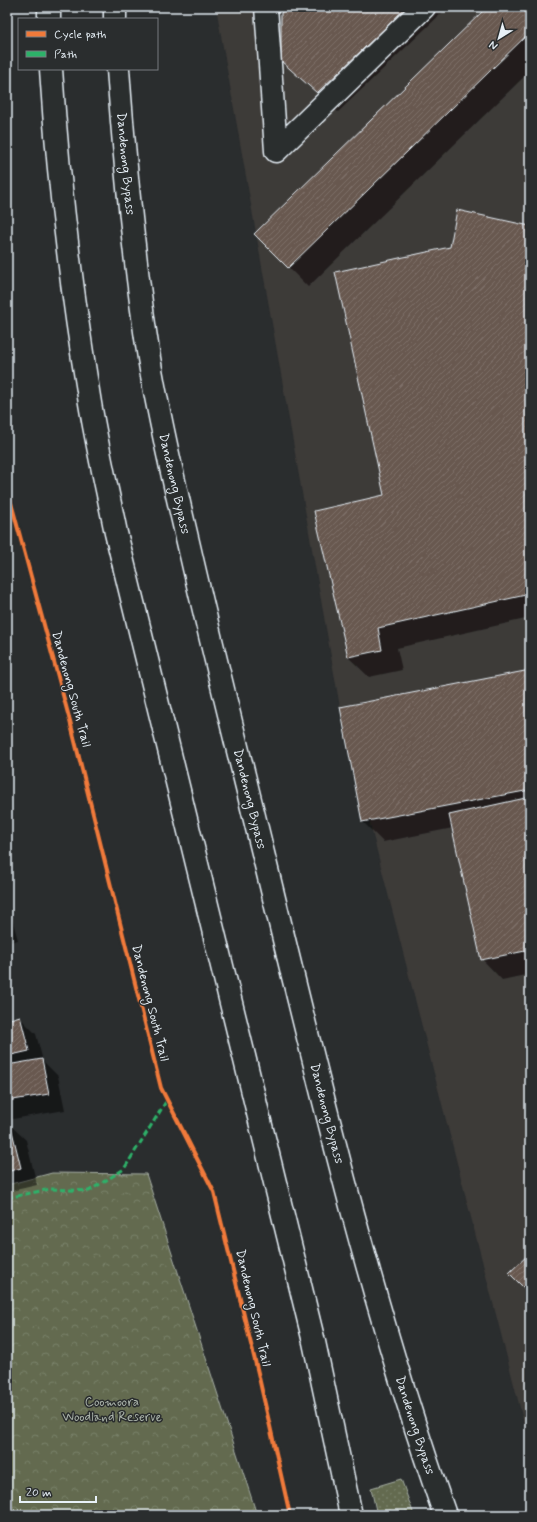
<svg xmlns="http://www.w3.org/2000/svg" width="537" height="1522" viewBox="0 0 537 1522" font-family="Mynerve,sans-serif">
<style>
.built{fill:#3d3a38}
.grass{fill:url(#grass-dots);stroke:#a6aea4}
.forest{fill:url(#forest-crowns);stroke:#a6aea4}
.shadow{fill:#0007}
.building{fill:url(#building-hatch);stroke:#e8f1f8}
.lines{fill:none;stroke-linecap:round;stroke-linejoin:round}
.minor-casing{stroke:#e8f1f8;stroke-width:25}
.highway-casing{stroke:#e8f1f8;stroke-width:25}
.minor{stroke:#2a2d2e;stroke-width:22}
.highway{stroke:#2a2d2e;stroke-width:22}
.quiet{stroke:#2db169;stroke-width:3;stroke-dasharray:6 3;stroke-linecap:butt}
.cycleway-casing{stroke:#2a2d2e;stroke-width:6}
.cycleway{stroke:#f17a3a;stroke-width:4}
.labels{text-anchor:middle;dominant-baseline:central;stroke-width:3;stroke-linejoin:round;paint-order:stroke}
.street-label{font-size:13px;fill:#e8f1f8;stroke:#2a2d2e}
.park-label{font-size:13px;fill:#acb5ac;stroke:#2a2d2e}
</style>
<defs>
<pattern id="grass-dots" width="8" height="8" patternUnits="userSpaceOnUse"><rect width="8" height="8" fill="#636b50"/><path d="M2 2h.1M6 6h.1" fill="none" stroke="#79816a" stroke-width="1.8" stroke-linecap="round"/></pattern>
<pattern id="forest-crowns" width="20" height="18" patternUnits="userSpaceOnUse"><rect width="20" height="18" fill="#636b50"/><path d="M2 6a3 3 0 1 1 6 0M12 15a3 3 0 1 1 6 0" fill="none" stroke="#79816a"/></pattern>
<pattern id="building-hatch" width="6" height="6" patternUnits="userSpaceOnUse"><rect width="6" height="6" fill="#68584f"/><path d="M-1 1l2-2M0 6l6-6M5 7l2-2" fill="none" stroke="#7e7069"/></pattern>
</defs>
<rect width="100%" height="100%" fill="#2a2d2e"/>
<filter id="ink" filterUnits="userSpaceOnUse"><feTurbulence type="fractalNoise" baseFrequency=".025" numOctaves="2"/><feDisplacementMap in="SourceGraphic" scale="8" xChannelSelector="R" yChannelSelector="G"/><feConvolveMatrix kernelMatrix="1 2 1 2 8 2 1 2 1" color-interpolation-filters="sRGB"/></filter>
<g filter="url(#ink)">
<!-- built -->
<path class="built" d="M216,7H530V1447L340,707Z"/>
<!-- grass -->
<path class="grass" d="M401,1479L414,1515H377L371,1488Z"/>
<!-- forest -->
<path class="forest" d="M52,1173L146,1174L257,1515H7V1185Z"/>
<!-- shadow -->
<path class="shadow" d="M289,7H445L447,8L338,112L282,61Z
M489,7H530V71L308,287L255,234Z
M530,227V618L397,648L402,670L369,677L348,657L385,495L451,248Z
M530,671V974L502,980L482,959L453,828L383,842L363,822L341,708Z
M7,901L18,940L7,943Z
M20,1018L36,1034L43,1061L58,1076L65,1110L7,1120V1021Z
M9,1124L26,1140L37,1185L7,1192V1125Z"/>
<!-- building -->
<path class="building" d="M288,7H407L317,93L281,61V13Z
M487,7H530V32L288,268L254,234Z
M457,210L530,226V594L378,628L382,650L348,657L314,511L384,495L335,272L450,247Z
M530,670V790L362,822L340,707Z
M530,797V950L481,960L449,815Z
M20,1016L29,1051L7,1056V1020Z
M42,1059L49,1094L7,1101V1065Z
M10,1123L21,1168L7,1172V1124Z
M530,1253V1294L509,1273Z"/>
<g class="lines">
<!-- minor casing -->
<g class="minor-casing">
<path id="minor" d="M266,7L276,151
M276,151L424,7"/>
</g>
<!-- highway casing -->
<g class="highway-casing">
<g id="highway">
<path d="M49,7V19"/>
<path d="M115,7V19"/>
<path d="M51,69C58,179 71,288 89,397C96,442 107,488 116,533L314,1342L351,1515"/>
<path id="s1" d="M118,69C125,166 134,262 149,358C160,425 176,490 191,555C214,655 239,754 263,853C317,1075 369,1299 445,1515"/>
</g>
</g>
<!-- minor -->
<use href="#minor" class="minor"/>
<!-- highway -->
<use href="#highway" class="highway"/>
<!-- quiet -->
<path class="quiet" d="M7,1198L50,1189L89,1191L124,1169L167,1100"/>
<!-- cycleway casing -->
<g class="cycleway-casing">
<path id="cycleway" d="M7,488L70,721L161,1088L214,1192L258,1373L290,1515"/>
</g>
<!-- cycleway -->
<use href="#cycleway" class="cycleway"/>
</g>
</g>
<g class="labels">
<!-- street labels -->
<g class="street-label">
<text stroke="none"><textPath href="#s1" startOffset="95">Dandenong Bypass</textPath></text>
<text stroke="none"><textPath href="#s1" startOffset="419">Dandenong Bypass</textPath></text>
<text transform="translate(71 689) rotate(75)">Dandenong South Trail</text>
<text stroke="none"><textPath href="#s1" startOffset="743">Dandenong Bypass</textPath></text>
<text transform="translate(150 1003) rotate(76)">Dandenong South Trail</text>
<text stroke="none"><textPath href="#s1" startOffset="1067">Dandenong Bypass</textPath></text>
<text transform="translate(253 1308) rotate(77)">Dandenong South Trail</text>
<text stroke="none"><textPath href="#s1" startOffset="1391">Dandenong Bypass</textPath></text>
</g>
<!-- park labels -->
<g class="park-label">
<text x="112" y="1402">Coomoora<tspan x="112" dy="15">Woodland Reserve</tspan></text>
</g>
</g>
<!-- margin -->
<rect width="537" height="1522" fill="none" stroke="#2a2d2e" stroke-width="24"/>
<rect x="12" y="12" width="513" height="1498" fill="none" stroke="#e8f1f8" stroke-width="1.5" filter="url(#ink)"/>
<!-- legend -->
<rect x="18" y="18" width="140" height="52" fill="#2a2d2e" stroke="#767b7f"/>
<rect x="26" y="31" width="20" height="6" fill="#f17a3a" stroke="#767b7f"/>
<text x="54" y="38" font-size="12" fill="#e8f1f8">Cycle path</text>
<rect x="26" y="51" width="20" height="6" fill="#2db169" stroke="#767b7f"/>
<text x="54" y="58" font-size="12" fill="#e8f1f8">Path</text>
<!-- north arrow -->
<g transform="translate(499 38) rotate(217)" stroke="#2a2d2e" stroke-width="3" paint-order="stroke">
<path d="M0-3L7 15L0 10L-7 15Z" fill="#e8f1f8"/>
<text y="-6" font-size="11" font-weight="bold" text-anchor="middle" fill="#e8f1f8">N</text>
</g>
<!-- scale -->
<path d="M20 1496v6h76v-6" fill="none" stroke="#e8f1f8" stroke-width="2"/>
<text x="26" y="1496" font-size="12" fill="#e8f1f8" stroke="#2a2d2e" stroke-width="3" paint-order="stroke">20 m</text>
</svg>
